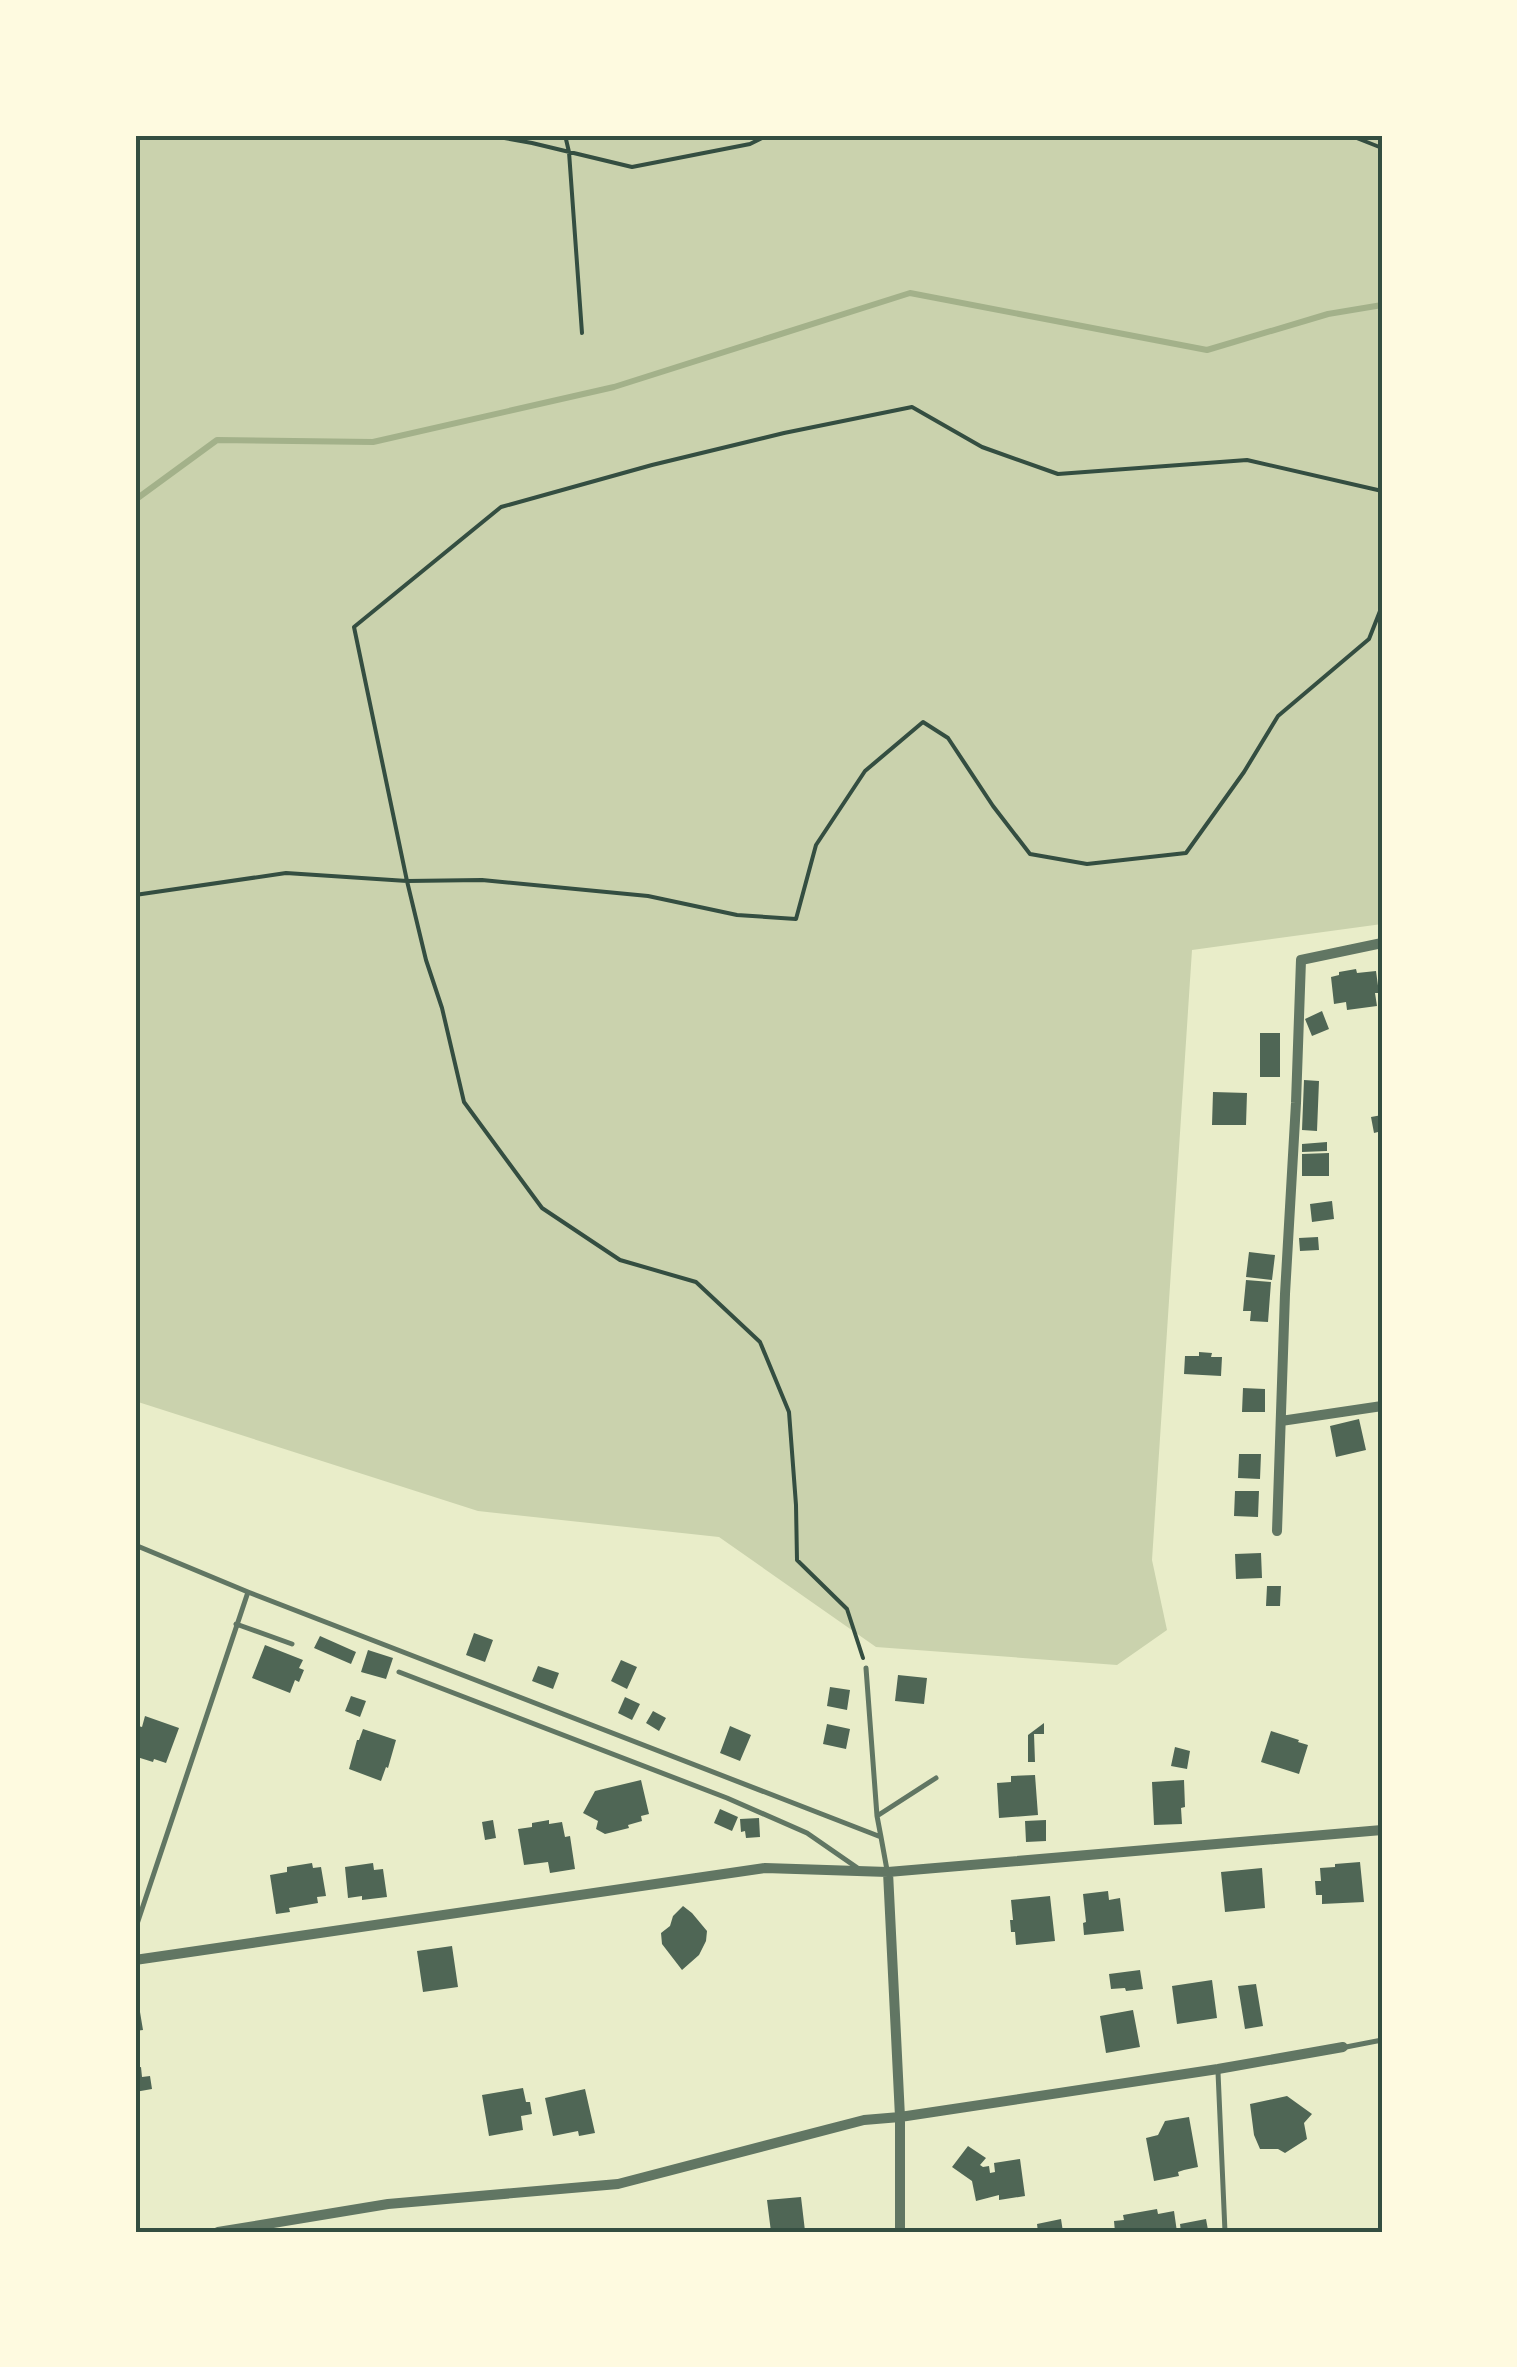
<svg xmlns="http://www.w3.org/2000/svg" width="1517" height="2367" viewBox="0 0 1517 2367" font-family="'Work Sans',sans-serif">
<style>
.green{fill:#cad2ad}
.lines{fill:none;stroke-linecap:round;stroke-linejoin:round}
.stream{stroke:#a3b18a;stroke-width:6}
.building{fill:#4f6655}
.path{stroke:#344e41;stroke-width:4}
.service{stroke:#617663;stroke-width:5}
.minor{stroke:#617663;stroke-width:10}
.neatline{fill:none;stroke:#344e41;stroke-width:4}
</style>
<rect width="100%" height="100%" fill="#e9edc9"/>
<!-- green -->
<path class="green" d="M135,135H1382V924L1192,950L1152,1560L1167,1630L1117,1665L876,1647L719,1537L478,1511L135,1401Z"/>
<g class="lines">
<!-- stream -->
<path class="stream" d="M135,500L217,440L373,442L614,387L910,293L1207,350L1328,314L1382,305"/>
</g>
<!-- building -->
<path class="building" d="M1356,969L1357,973L1376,971L1379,993H1375L1377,1006L1347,1010L1346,1002L1334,1004L1331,977L1339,975V972Z
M1322,1011L1329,1029L1312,1036L1305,1019Z
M1260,1033H1280V1077H1260Z
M1304,1080L1319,1081L1317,1131L1302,1130Z
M1213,1092L1247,1093L1246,1125H1212Z
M1382,1115V1131L1374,1133L1371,1117Z
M1327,1142V1151L1302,1152V1144Z
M1329,1153V1176H1302V1154Z
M1332,1201L1334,1219L1312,1222L1310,1204Z
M1318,1237L1319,1250L1300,1251L1299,1238Z
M1249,1252L1275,1255L1272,1280L1246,1277Z
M1246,1280L1271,1282L1268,1322L1250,1321L1251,1311H1243Z
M1199,1352L1212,1353L1211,1357H1222L1221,1376L1184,1374L1185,1356H1199Z
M1243,1388L1265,1389V1412H1242Z
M1359,1419L1366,1450L1336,1457L1330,1426Z
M1239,1454H1261L1260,1479L1238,1478Z
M1235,1491H1259L1258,1517L1234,1516Z
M1261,1553L1262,1578L1236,1579L1235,1554Z
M1267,1586H1281L1280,1606H1266Z
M474,1633L493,1640L485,1662L466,1655Z
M320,1636L356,1652L351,1664L314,1648Z
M265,1645L303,1660L299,1668L304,1670L299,1682L295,1680L290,1693L252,1678Z
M368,1650L393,1658L386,1679L361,1672Z
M621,1660L637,1667L627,1689L611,1681Z
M538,1666L559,1673L553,1689L532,1681Z
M898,1675L927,1678L924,1704L895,1701Z
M830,1687L850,1690L847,1710L827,1706Z
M351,1696L366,1701L360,1717L345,1711Z
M625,1697L640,1704L632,1720L618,1713Z
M653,1711L666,1718L659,1731L646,1723Z
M145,1716L179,1728L166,1763L154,1759L153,1762L137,1757L135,1725L142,1727Z
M1044,1723V1734H1034L1035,1762H1028V1735Z
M827,1724L850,1729L846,1749L823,1744Z
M730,1726L751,1735L740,1761L720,1753Z
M363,1729L396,1740L388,1768L386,1767L381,1781L349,1769L357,1740H359Z
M1271,1731L1299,1740L1298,1742L1308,1745L1299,1774L1261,1762Z
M1175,1747L1190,1751L1187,1769L1171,1766Z
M1035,1775L1038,1815L999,1818L997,1783L1011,1782V1776Z
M641,1780L649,1814L641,1816L642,1821L628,1825L629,1828L605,1834L596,1829L598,1821L583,1813L595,1791Z
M1184,1780L1185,1807L1181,1808L1182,1824L1154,1825L1152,1782Z
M720,1809L738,1817L732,1831L714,1823Z
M759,1818L760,1837L746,1838L745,1831L741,1832L740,1819Z
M493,1820L496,1838L485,1840L482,1822Z
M549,1820V1824L562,1822L565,1837L570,1836L575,1869L550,1873L548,1862L524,1865L518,1829L532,1827V1823Z
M1046,1820V1841L1026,1842L1025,1821Z
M1360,1862L1364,1902L1322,1904V1895H1316L1315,1881H1321L1320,1868L1335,1867V1864Z
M312,1863L313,1868L321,1867L326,1896L317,1897L318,1903L289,1908L290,1912L276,1914L270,1875L287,1872V1867Z
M373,1863L374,1870L383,1869L387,1897L362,1900V1896L348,1898L345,1867Z
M1262,1868L1265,1908L1225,1912L1221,1872Z
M1108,1891L1109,1900L1120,1898L1124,1931L1084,1935L1083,1923L1086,1922L1083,1894Z
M1050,1896L1055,1941L1016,1945L1015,1932H1011L1010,1920H1013L1011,1900Z
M683,1906L692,1913L707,1931L706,1941L699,1955L682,1970L662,1944L661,1933L670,1926L673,1916Z
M452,1946L458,1987L423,1992L417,1951Z
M1140,1970L1143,1989L1126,1991L1125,1988L1111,1989L1109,1974Z
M1212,1980L1217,2018L1177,2024L1172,1986Z
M1256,1984L1263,2026L1245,2029L1238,1986Z
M138,2000L143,2030L135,2031V2001Z
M1133,2010L1140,2047L1106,2053L1100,2016Z
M141,2067L142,2077L150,2076L152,2089L135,2092V2068Z
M523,2088L526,2102H530L532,2114L521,2116L523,2130L489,2136L482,2095Z
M585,2089L595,2133L579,2136L578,2131L553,2136L545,2098Z
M1287,2096L1312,2114L1304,2123L1307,2139L1285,2153L1278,2149H1260L1254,2135L1250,2104Z
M1189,2117L1198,2167L1184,2170L1178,2172L1179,2176L1154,2181L1146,2138L1158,2135L1165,2121Z
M968,2146L986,2158L980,2165L983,2167L989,2166L990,2173L995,2172L994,2163L1020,2159L1025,2196L999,2200V2195L976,2201L972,2181L952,2167Z
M801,2197L805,2231L771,2232L767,2200Z
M1157,2209L1158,2214L1174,2211L1177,2232H1115L1114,2221L1124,2220L1123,2215Z
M1061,2219L1063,2232H1038L1037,2224Z
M1206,2219L1208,2230L1181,2232L1180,2224Z"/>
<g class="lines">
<!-- path -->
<path class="path" d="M487,135L532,143L632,167L750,144L768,135
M565,135L569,152L582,333
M1349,135L1382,148
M1382,491L1247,460L1058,474L982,447L912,407L784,433L652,465L501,507L354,627L407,881L482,880L648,896L737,915L796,919L816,845L865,771L923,722L948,738L993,806L1030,854L1087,864L1186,853L1244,772L1278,716L1369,639L1382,606
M135,895L286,873L407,881L426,960L442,1008L464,1102L542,1208L620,1260L696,1282L760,1342L789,1412L796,1505L797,1560L847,1609L863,1658"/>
<!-- service -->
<path class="service" d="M135,1545L248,1592L135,1930
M248,1592L881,1837L887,1870
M236,1624L292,1644
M866,1668L877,1816
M399,1672L727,1798L807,1833L859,1869
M881,1837L877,1816L936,1778
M1346,2047L1382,2040
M1218,2072L1225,2232"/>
<!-- minor -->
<path class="minor" d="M1281,1421L1382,1406
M1277,1531L1285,1294L1296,1103L1301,960L1382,943
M888,1872L900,2117V2232
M135,1960L765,1868L888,1872L1382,1830
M218,2232L388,2204L618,2184L864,2120L900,2117L1218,2069L1343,2047"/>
</g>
<!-- border -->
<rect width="1517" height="2367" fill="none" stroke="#fefae0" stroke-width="275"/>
<rect x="138" y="138" width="1242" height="2092" class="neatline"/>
</svg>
